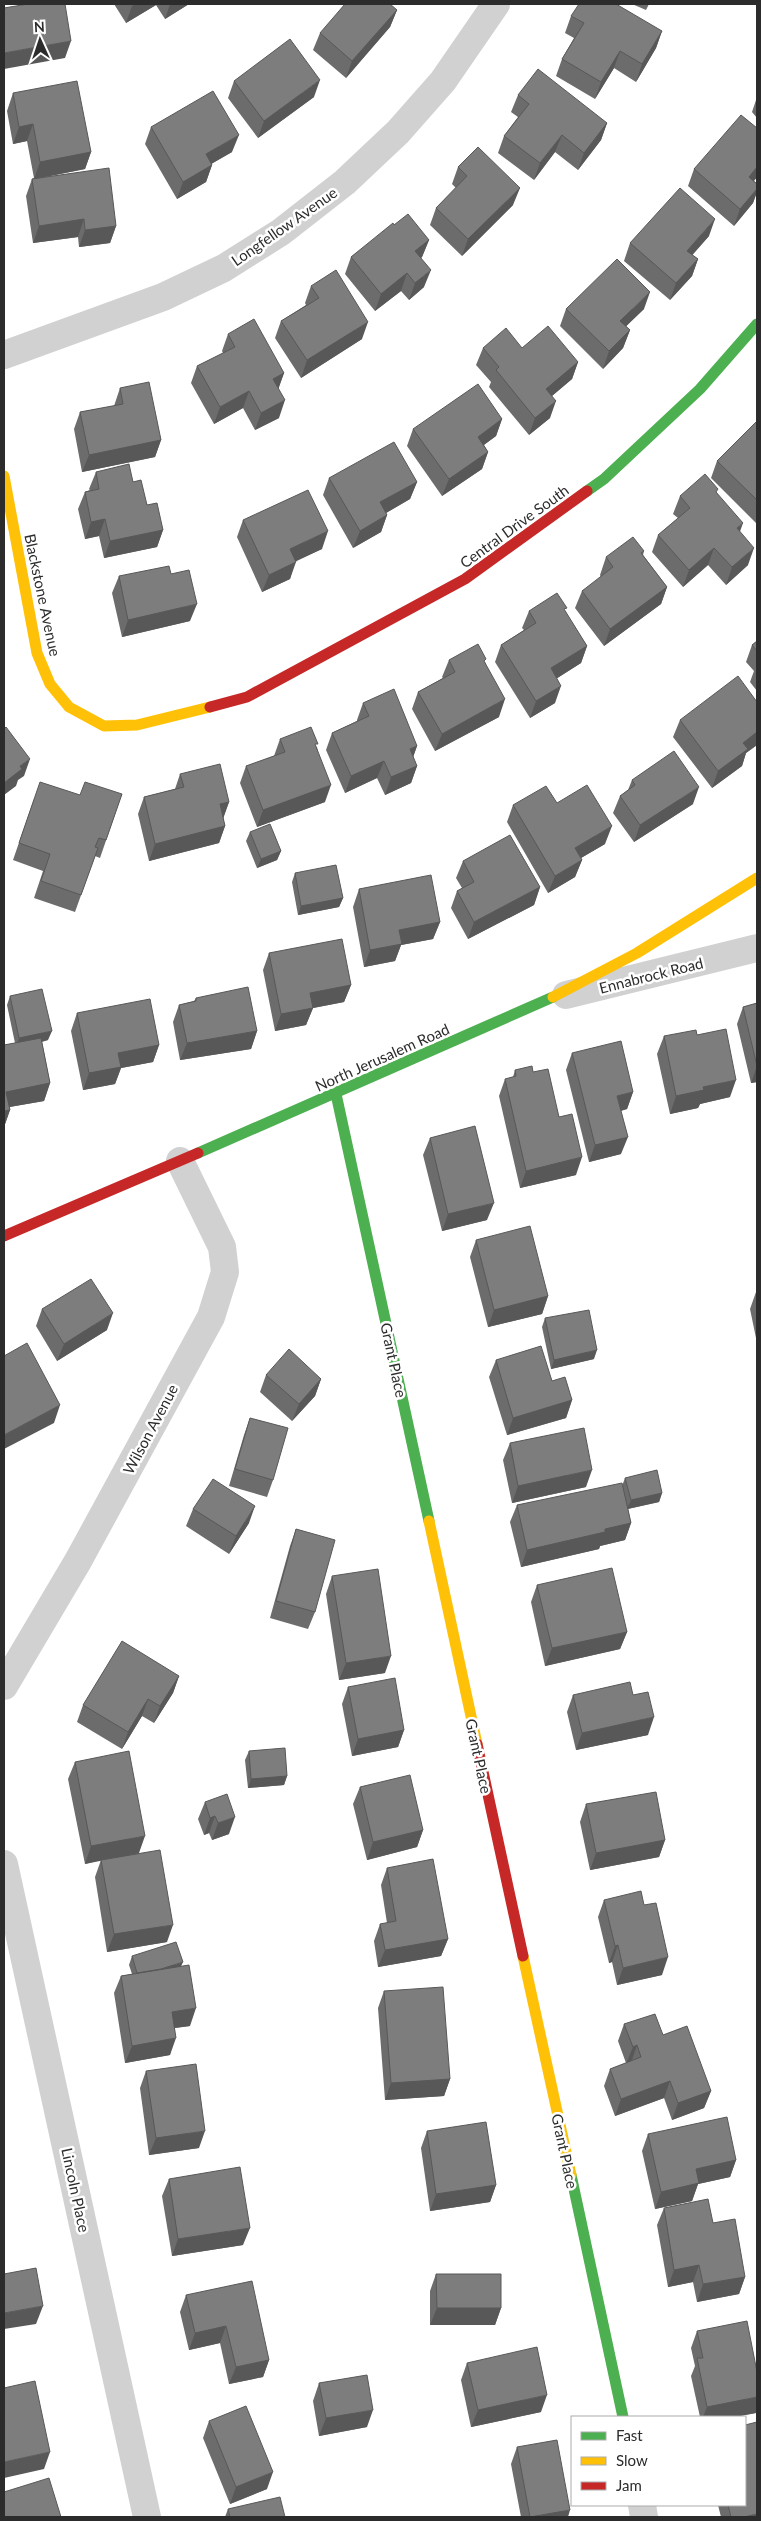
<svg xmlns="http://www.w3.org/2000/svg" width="761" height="2521" viewBox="0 0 761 2521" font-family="Lato,sans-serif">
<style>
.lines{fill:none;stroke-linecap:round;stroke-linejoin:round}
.street{stroke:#d1d1d1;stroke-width:28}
.fast{stroke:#4caf50;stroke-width:11}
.slow{stroke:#ffc107;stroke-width:11}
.jam{stroke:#c62828;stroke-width:11}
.wall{fill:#6c6c6c}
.shaded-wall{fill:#585858}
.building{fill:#7d7d7d;stroke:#585858}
.labels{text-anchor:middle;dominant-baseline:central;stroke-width:5;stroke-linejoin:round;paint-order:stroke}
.street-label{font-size:15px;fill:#2c2c2c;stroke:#fff}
</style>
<rect width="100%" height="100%" fill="#fff"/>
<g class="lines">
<!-- street -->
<path class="street" d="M4,355L163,297L224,268L281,232L345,182L398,132L443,81L496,4
M566,995L757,948
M4,1686L78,1561L211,1317L225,1272L222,1247L180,1161
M4,1864L147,2517
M642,2505L644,2517"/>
<!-- fast -->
<path class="fast" d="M587,491L604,479L700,389L757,324
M336,1094L429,1521
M198,1153L553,997
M571,2175L623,2417"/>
<!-- slow -->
<path class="slow" d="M4,476L37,653L50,684L69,707L104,726L137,725L210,707
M553,997L637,953L757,878
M429,1521L477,1744
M523,1956L571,2175"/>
<!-- jam -->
<path class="jam" d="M210,707L247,697L465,579L587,491
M4,1236L198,1153
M477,1744L523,1956"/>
</g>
<!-- wall -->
<path class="wall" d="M114,4H189L165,19L156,5L126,23Z
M632,4H649L646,10Z
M397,10L390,27L346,78L313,50L320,33Z
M571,16L662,31L656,48L636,82L614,68L595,99L556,76L562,59L574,38L565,33Z
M234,81L314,97L258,138L228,98Z
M13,93L91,152L85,169L41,178L116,226L110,243L79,247L78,237L33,243L26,196L32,179L34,178L27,141L13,144L7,111Z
M518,95L607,123L601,140L578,170L555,152L534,180L498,153L504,136L518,117L511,112Z
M757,97V118L752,112Z
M151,127L232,152L211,164L212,165L206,182L177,199L145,144Z
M757,128V177L754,181L757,184V192L753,203L734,226L688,186L694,169Z
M458,167L513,205L462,256L430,225L436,208L456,188L452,184Z
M394,225L429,240L422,257L421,258L424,287L409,300L401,291L375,311L345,274L351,257Z
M709,236L692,255L698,259L692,276L670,300L624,261L630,243Z
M311,286L362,339L301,378L275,338L281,321L306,305L305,303Z
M566,309H644L626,326L630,330L623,348L603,369L560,326Z
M228,334L284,373L278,389L279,418L255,430L243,408L214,424L191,383L197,366L223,353L222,351Z
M483,348H522L578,362L572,379L552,396L550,418L529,435L489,387L491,382L476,365Z
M120,388L161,440L155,457L82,472L74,429L80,412L114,406Z
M502,419L496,436L484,445L488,452L482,469L442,496L407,446L413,429Z
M757,422V524L711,478L717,461Z
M96,472L133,482L163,530L157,547L104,558L99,536L85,539L78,509L85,492L90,490L89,489Z
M329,478L417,482L410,499L386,513L387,515L381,532L353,548L323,495Z
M717,493L740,532L748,565L726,585L708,565L683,587L652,552L658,535L678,518L673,514L680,496Z
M243,520L322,549L295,561L290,579L262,592L237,537Z
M644,551L643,555L667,587L661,604L604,646L575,608L582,591L601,577L600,575L606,557Z
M171,574L190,621L122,637L112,593L119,576Z
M529,611L565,612L587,646L581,663L557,678L555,703L530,718L495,662L501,645L524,630L522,628Z
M757,641V691L750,682L754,671L746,662L752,645Z
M449,660L485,662L499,717L435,751L412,709L418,692L443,678L442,677Z
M757,702V745L746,753L742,766L712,788L673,737L680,720Z
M363,703L417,746L413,757L417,766L411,783L385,795L377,778L345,793L326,750L332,733L357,721V720Z
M280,739L317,747L325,802L257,827L240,783L246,766L274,756Z
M180,774L229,802L223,818L225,826L219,843L149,861L138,814L144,797L175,789Z
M632,780L693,804L634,842L613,813L620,796L628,790Z
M122,794L100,858L95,856L75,912L34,898L43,871L13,860L34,799L79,795Z
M557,803L605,844L581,858L582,860L575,877L548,893L507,822L513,805Z
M250,832L281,851L277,860L257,868L246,841Z
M463,861L540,887L534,905L468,939L451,908L457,891L462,888L456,878Z
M295,873L343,898L339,907L298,915L292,882Z
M359,889L440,922L433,939L401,945L395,961L364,967L353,907Z
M269,953L351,985L344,1002L313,1008L306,1025L275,1031L263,970Z
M10,996L48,1040L42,1042L50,1083L44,1101L9,1107L10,1110L4,1127V1045L15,1043L7,1005Z
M196,998L257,1031L251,1049L180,1060L173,1022L179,1005L194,1001Z
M757,1003V1082L751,1083L737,1024L743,1007Z
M77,1013L159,1045L153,1062L121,1068L115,1084L83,1090L71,1031Z
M697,1035L730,1097L700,1104L698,1108L670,1114L657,1054L664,1036Z
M572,1053L633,1092L627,1109L621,1111V1154L589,1162L566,1070Z
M515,1070L533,1072L559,1117L576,1175L520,1188L499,1096L505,1079L513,1077Z
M430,1138L487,1220L442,1231L423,1155Z
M476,1240L548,1296L542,1314L488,1327L470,1257Z
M757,1291V1338H756L750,1309L756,1292Z
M42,1309L107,1330L57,1361L36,1326Z
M545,1318L594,1359L551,1369L542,1327Z
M496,1360L552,1381L572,1400L566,1418L507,1435L489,1377Z
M266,1375L321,1379L315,1396L292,1421L260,1392Z
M250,1418L273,1480L267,1497L229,1486L244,1435Z
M510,1443L586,1487L512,1503L503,1460Z
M625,1478L662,1493L659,1502L628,1509L631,1523L625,1540L600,1546L599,1549L521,1567L510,1522L517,1505L622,1486Z
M193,1509L249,1523L229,1554L186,1526Z
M296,1529L315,1612L308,1629L270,1618L290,1546Z
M332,1576L385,1673L339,1680L326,1594Z
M537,1585L627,1632L620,1649L545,1666L531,1602Z
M179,1676L173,1693L154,1723L142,1716L122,1749L77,1722L83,1705Z
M348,1687L404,1730L398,1747L352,1756L342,1704Z
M573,1695H633L648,1735L576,1750L567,1712Z
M249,1751L287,1776L284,1785L248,1788L245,1760Z
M75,1762L139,1853L167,1942L107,1952L95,1877L101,1860L85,1864L68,1779Z
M360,1787L423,1830L417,1847L367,1860L353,1804Z
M205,1802L229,1834L212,1840L209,1833L204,1835L198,1819Z
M586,1804L665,1840L659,1857L590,1870L580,1822Z
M387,1868L448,1939L441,1956L378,1967L374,1941L380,1924L387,1923L381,1885Z
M604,1900L662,1975L617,1985L612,1962L609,1963L598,1917Z
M132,1956L181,1966L190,2026L175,2028L170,2055L125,2063L114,1993L121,1976L132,1974L129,1965Z
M384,1991L450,2079L444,2096L385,2100L378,2008Z
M624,2024L663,2035L711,2091L704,2108L672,2120L664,2098L615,2116L604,2086L610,2069L626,2063L618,2041Z
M146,2071L199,2148L149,2155L140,2088Z
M427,2131L496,2185L490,2202L430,2211L421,2148Z
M648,2134L736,2160L730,2177L698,2184L692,2201L655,2209L642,2151Z
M169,2179L243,2245L172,2256L162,2196Z
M664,2208L713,2223L745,2277L739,2294L697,2302L693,2282L668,2287L657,2225Z
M436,2274L501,2308L495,2325H430V2291Z
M186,2295L269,2360L263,2377L229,2384L220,2343L189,2350L180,2312Z
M697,2331L756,2413L734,2417H700L691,2376L695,2366L691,2348Z
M467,2363L541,2412L471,2427L461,2380Z
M319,2383L367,2427L319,2436L313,2401Z
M209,2421L267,2489L230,2504L203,2438Z
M517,2447L568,2517H521L511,2464Z
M718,2505H745L757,2517H721Z
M228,2509L230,2517H225Z"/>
<!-- shaded-wall -->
<path class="shaded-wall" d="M136,4H156V5L126,23L132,6Z
M170,4H189L165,19Z
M397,10L390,27L346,78L352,61Z
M662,31L656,48L636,82L642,64Z
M71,41L65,58L4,69V53Z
M620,51L614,68L595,99L601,82Z
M320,80L314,97L258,138L264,121Z
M607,123L601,140L578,170L584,153Z
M33,124L27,141L13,144L19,127Z
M239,135L232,152L199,171L206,154Z
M562,135L555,152L534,180L540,163Z
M91,152L85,169L34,179L40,162Z
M212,165L206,182L177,199L183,182Z
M757,167V177L743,194L749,177Z
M520,188L513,205L462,256L468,239Z
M757,189V192L753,203L734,226L740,209Z
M84,219L78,237L33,243L39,226Z
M715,219L709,236L681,268L687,251Z
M116,226L110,243L79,247L85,230Z
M429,240L422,257L409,268L415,251Z
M698,259L692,276L670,300L676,283Z
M431,270L424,287L409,300L415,283Z
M407,273L401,291L375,311L381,294Z
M650,292L644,309L614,338L620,321Z
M368,322L362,339L301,378L307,360Z
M630,330L623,348L603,369L609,351Z
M578,362L572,379L540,406L546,389Z
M284,373L278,390L273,379Z
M249,391L243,408L214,424L220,407Z
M285,400L279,418L255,430L261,413Z
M556,401L550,418L529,435L535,418Z
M502,419L496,436L471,454L478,437Z
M161,440L155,457L82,472L89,455Z
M488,452L482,469L442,496L449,479Z
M417,482L410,499L374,520L380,502Z
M387,515L381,532L353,548L360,531Z
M105,519L99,536L85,539L91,522Z
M743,523L737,540V528Z
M163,530L157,547L104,558L110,541Z
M328,531L322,549L284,567L290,549Z
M714,548L708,565L683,587L689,570Z
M754,548L748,565L726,585L732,567Z
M296,562L290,579L262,592L269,575Z
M667,587L661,604L604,646L610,629Z
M197,604L190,621L122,637L128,620Z
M587,646L581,663L545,686L551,668Z
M561,686L555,703L530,718L536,701Z
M505,699L499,717L435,751L442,734Z
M757,732V745L746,753L742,766L712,788L718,771L743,743Z
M417,746L411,763L410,749Z
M30,759L24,776L18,780L16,786L4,795V783L20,766Z
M384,761L377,778L345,793L351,776Z
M417,766L411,783L385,795L391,777Z
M331,785L325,802L257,827L263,810Z
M699,787L693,804L634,842L640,825Z
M229,802L223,819L220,804Z
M225,826L219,843L149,861L155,844Z
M612,826L605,844L569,865L575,848Z
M281,851L277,860L257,868L261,859Z
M582,860L575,877L548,893L555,876Z
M540,887L534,905L468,939L474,922Z
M343,898L339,907L298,915L301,906Z
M440,922L433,939L401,945L395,961L364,967L370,950L399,930Z
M351,985L344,1002L313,1008L306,1025L275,1031L281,1014L310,993Z
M52,1031L48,1040L16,1047L19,1038Z
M257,1031L251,1049L180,1060L187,1043Z
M159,1045L153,1062L121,1068L115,1084L83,1090L89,1073L118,1053Z
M757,1066V1082L751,1083Z
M736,1080L730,1097L700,1104L698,1108L670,1114L676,1096L703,1087Z
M50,1083L44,1101L4,1108L6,1092Z
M633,1092L627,1109L611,1113L617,1096Z
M10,1110L4,1127V1111Z
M628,1137L621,1154L589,1162L595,1145Z
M582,1157L576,1175L520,1188L526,1171Z
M494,1203L487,1220L442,1231L448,1214Z
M548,1296L542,1314L488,1327L494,1310Z
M113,1313L107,1330L57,1361L64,1344Z
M597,1350L594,1359L551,1369L554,1360Z
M321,1379L315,1396L292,1421L299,1404Z
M572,1400L566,1418L507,1435L513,1418Z
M60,1405L54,1423L4,1449V1435Z
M592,1470L586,1487L512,1503L518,1486Z
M662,1493L659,1502L627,1509L631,1500Z
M255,1506L249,1523L229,1554L236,1536Z
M631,1523L625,1540L600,1546L599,1549L521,1567L527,1550L605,1529Z
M627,1632L620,1649L545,1666L552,1648Z
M391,1656L385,1673L339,1680L346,1663Z
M179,1676L173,1693L154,1723L160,1706Z
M148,1699L142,1716L122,1749L128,1732Z
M654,1717L648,1735L576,1750L582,1733Z
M404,1730L398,1747L352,1756L358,1739Z
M287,1776L284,1785L248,1788L251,1779Z
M215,1816L209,1833L204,1835L210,1818Z
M235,1817L229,1834L212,1840L218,1823Z
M423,1830L417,1847L367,1860L373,1842Z
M145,1836L139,1853L85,1864L91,1846Z
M665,1840L659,1857L590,1870L596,1853Z
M173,1925L167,1942L107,1952L114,1934Z
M448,1939L441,1956L378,1967L385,1950Z
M618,1945L612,1962L609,1963L615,1946Z
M668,1957L662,1975L617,1985L623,1968Z
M183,1962L179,1971L139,1977Z
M196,2008L190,2026L166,2029L172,2012Z
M176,2038L170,2055L125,2063L132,2046Z
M637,2045L631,2063L626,2064L633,2047Z
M450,2079L444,2096L385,2100L391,2083Z
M670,2081L664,2098L615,2116L621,2099Z
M711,2091L704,2108L672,2120L678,2103Z
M205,2131L199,2148L149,2155L156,2138Z
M736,2160L730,2177L698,2184L692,2201L655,2209L661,2192L696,2169Z
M496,2185L490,2202L430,2211L436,2194Z
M250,2228L243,2245L172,2256L178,2239Z
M699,2265L693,2282L668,2287L674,2270Z
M745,2277L739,2294L697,2302L703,2284Z
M43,2306L36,2324L4,2329V2313Z
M437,2308H501L495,2325H430Z
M226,2326L220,2343L189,2350L195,2333Z
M269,2360L263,2377L229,2384L236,2367Z
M547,2395L541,2412L471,2427L478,2410Z
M757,2397V2409L756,2413L734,2417H703L707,2407Z
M373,2410L367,2427L319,2436L326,2418Z
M50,2452L44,2469L4,2478V2462Z
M273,2472L267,2489L230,2504L236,2487Z
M570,2510L568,2517H532Z
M757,2514V2517H744Z"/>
<!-- building -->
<path class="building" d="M28,4H65L71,41L4,53V8Z
M345,4H390L397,10L352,61L320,33Z
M579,4H616L662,31L642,64L620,51L601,82L562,59L584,23L571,16Z
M290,39L320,80L264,121L234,81Z
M538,69L607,123L584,153L562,135L540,163L504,136L529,104L518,95Z
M77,81L91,152L40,162L33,124L19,127L13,93Z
M213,91L239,135L206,154L212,165L183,182L151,127Z
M741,115L757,128V167L749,177L757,184V189L740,209L694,169Z
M478,147L520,188L468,239L436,208L467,176L458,167Z
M109,168L116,226L85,230L84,219L39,226L32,179Z
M680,188L715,219L687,251L698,259L676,283L630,243Z
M408,214L429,240L415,251L431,270L415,283L407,273L381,294L351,257L393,223L394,225Z
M617,259L650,292L620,321L630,330L609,351L566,309Z
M336,270L368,322L307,360L281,321L319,298L311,286Z
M254,319L284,373L273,379L285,400L261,413L249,391L220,407L197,366L235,347L228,334Z
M548,326L578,362L546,389L556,401L535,418L496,370L499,367L483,348L506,328L522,348Z
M149,382L161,440L89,455L80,412L123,404L120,388Z
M478,384L502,419L478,437L488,452L449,479L413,429Z
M757,421V500L717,461Z
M394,442L417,482L380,502L387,515L360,531L329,478Z
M129,464L133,482L141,480L147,505L157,503L163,530L110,541L105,519L91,522L85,492L99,489L96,472Z
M705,474L718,489L716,492L743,523L737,528L754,548L732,567L714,548L689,570L658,535L690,508L680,496Z
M308,490L328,531L290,549L296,562L269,575L243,520Z
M633,537L644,551L641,553L667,587L610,629L582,591L613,567L606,557Z
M169,566L171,574L189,570L197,604L128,620L119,576Z
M557,593L567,608L564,609L587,646L551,668L561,686L536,701L501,645L536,623L529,611Z
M757,641V651L752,645Z
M478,644L486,659L484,661L505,699L442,734L418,692L455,672L449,660Z
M738,676L757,702V732L743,743L748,749L718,771L680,720Z
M394,689L417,746L410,749L417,766L391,777L384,761L351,776L332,733L369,716L363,703Z
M6,727L30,759L20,766L22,769L4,783V729Z
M311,727L318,744H315L331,785L263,810L246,766L285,752L280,739Z
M674,751L699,787L640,825L620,796L635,785L632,780Z
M220,764L229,802L220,804L225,826L155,844L144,797L184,787L180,774Z
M40,782L80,795L85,782L122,794L106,840L99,838L95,847L98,848L81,895L41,881L50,854L19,843Z
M587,785L612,826L575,848L582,860L555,876L513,805L546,786L557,803Z
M270,824L281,851L261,859L250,832Z
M510,835L540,887L474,922L457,891L474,882L463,861Z
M336,865L343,898L301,906L295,873Z
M431,875L440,922L399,930L402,944L370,950L359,889Z
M342,939L351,985L310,993L313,1008L281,1014L269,953Z
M248,987L257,1031L187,1043L179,1005L196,1001V998Z
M42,989L52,1031L19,1038L10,996Z
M150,999L159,1045L118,1053L121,1067L89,1073L77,1013Z
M757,1003V1066L743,1007Z
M726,1029L736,1080L703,1087L704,1090L676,1096L664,1036L696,1030L697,1035Z
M41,1038L50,1083L6,1092L10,1110L4,1111V1045Z
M621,1041L633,1092L617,1096L628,1137L595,1145L572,1053Z
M532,1066L533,1072L548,1069L559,1117L572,1114L582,1157L526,1171L505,1079L516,1076L515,1070Z
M475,1126L494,1203L448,1214L430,1138Z
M530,1226L548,1296L494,1310L476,1240Z
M91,1279L113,1313L64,1344L42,1309Z
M589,1310L597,1350L554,1360L545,1318Z
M27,1343L60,1405L4,1435V1356Z
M541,1346L552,1381L565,1377L572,1400L513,1418L496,1360Z
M289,1349L321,1379L299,1404L266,1375Z
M250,1418L288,1428L273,1480L235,1469Z
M584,1428L592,1470L518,1486L510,1443Z
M657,1470L662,1493L631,1500L625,1478Z
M213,1479L255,1506L236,1536L193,1509Z
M622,1483L631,1523L605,1529V1532L527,1550L517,1505Z
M296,1529L335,1540L315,1612L276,1601Z
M612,1568L627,1632L552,1648L537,1585Z
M378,1569L391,1656L346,1663L332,1576Z
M122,1641L179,1676L160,1706L148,1699L128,1732L83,1705Z
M395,1678L404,1730L358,1739L348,1687Z
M630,1682L633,1695L648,1692L654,1717L582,1733L573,1695Z
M285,1748L287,1776L251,1779L249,1751Z
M129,1751L145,1836L91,1846L75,1762Z
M410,1775L423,1830L373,1842L360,1787Z
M656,1792L665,1840L596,1853L586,1804Z
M227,1794L235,1817L218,1823L215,1816L210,1818L205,1802Z
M160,1850L173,1925L114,1934L101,1860Z
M433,1859L448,1939L385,1950L380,1924L396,1921L387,1868Z
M641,1891L644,1905L656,1903L668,1957L623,1968L618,1945L615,1946L604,1900Z
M176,1942L183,1962L161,1969L137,1973L132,1956Z
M189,1965L196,2008L172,2012L176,2038L132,2046L121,1976Z
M443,1987L450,2079L391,2083L384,1991Z
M655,2014L663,2035L687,2026L711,2091L678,2103L670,2081L621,2099L610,2069L641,2057L637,2045L633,2047L624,2024Z
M196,2064L205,2131L156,2138L146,2071Z
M727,2117L736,2160L696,2169L699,2183L661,2192L648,2134Z
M486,2122L496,2185L436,2194L427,2131Z
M240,2167L250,2228L178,2239L169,2179Z
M708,2199L713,2223L735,2219L745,2277L703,2284L699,2265L674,2270L664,2208Z
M36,2268L43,2306L4,2313V2274Z
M436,2274H501V2308H437Z
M252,2281L269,2360L236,2367L226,2326L195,2333L186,2295Z
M747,2321L757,2372V2397L707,2407L697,2358H703L697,2331Z
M537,2347L547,2395L478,2410L467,2363Z
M367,2375L373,2410L326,2418L319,2383Z
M35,2381L50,2452L4,2462V2388Z
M246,2406L273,2472L236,2487L209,2421Z
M757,2422V2514L744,2517H731L728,2505H745V2425Z
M557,2440L570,2510L530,2517L517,2447Z
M49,2478L61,2517H4V2492Z
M280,2497L285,2517H230L228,2509Z"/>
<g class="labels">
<!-- street labels -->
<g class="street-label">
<text transform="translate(284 226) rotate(-35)">Longfellow Avenue</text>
<text transform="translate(514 526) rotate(-36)">Central Drive South</text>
<text transform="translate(43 595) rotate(78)">Blackstone Avenue</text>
<text transform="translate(651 975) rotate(-14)">Ennabrock Road</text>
<text transform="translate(382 1057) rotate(-24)">North Jerusalem Road</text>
<text transform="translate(394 1360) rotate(78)">Grant Place</text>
<text transform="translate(150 1429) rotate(-62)">Wilson Avenue</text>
<text transform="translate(479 1756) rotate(78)">Grant Place</text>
<text transform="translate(565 2151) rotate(78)">Grant Place</text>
<text transform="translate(76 2190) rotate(78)">Lincoln Place</text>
</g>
</g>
<!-- border -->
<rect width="761" height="2521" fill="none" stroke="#2c2c2c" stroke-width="10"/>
<!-- legend -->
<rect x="571" y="2416" width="175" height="90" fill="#ffffff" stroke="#ababab"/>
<rect x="581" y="2432" width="25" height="8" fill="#4caf50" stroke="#ababab"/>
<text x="616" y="2441" font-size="15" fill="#2c2c2c">Fast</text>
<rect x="581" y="2457" width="25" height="8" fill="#ffc107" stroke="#ababab"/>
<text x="616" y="2466" font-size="15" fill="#2c2c2c">Slow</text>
<rect x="581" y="2482" width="25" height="8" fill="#c62828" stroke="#ababab"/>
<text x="616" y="2491" font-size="15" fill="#2c2c2c">Jam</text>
<!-- north arrow -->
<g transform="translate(40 40) rotate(357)" stroke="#ffffff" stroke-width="4" paint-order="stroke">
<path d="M0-4L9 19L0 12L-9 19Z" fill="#2c2c2c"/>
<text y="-8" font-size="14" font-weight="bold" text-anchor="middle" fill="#2c2c2c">N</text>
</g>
</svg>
